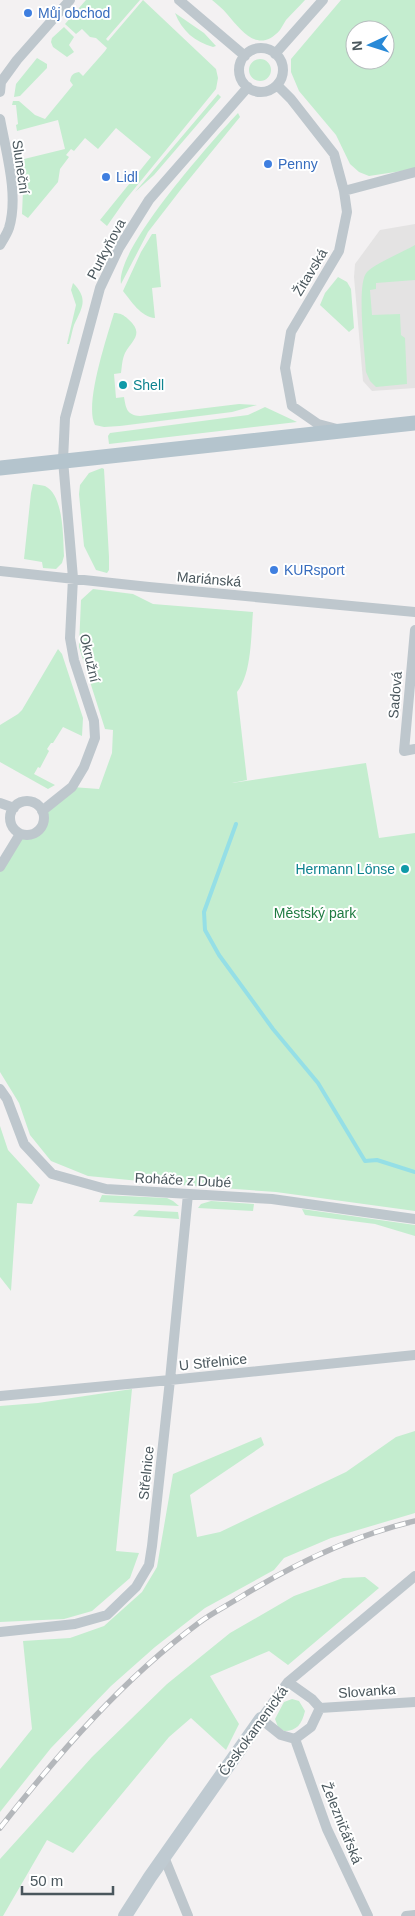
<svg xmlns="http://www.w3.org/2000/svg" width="415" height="1916" viewBox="0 0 415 1916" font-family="Helvetica,sans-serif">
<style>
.education{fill:#e4e3e3}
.green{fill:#c4edcf;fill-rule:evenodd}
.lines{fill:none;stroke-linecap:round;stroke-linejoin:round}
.stream{stroke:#95dfe6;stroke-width:4}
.street{stroke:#bec7cd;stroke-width:10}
.secondary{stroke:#bfcad1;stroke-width:14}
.primary{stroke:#b4c4cd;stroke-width:15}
.rail-casing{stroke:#b4b7bb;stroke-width:5.5}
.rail{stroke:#fff;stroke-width:4;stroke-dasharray:11;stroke-linecap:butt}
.shop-dot{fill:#3f7fe0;stroke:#fff;stroke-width:2}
.culture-dot{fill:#0f9aa8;stroke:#fff;stroke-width:2}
.labels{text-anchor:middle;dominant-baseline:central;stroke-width:4;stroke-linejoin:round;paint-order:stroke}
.shop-label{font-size:14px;fill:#366cbe;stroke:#fff;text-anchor:start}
.street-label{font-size:14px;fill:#4a575d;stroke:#fff}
.culture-label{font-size:14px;fill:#0d838f;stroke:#fff;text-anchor:start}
.park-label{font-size:14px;fill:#1f7b42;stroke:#fff}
</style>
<rect width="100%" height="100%" fill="#f3f1f2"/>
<!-- education -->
<path class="education" d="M415,224V388L372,391L363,381L354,277L355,264L380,230Z"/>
<!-- green -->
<path class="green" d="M86,0H140L106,39L108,41L143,0L216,69L218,78L216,89L126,199L107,226L100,220L151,157L116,128L98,149L85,138L74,151L71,149L66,155L69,157L60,169L58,182L28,218L22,214L23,190L20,160L65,149L58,120L17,131L16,125L18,124L16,105H12L13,101H19L35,115L45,119L73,85L70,81C71,75 73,73 79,72L83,76L105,51L107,48L96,38L90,37L82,29L76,34L65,24Z
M212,0H305C299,7 292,13 286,20C284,23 282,27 280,30C258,55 241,30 227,14C223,9 217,4 212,0Z
M341,0H415V169L369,176L359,172L350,164L336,135L299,91L291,72V59ZM355,30H385V60H355Z
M175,13L204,33L216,46L213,47C195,42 182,31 175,13Z
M64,27L74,37L69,45L74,52L67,57L53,47L51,42L52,38Z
M37,58L47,64V68L20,96L14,97L16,84Z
M249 70a11 11 0 1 1 22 0a11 11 0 1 1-22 0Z
M218,94L221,97L154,175L135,192Z
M238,113L240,117L182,188L148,232L121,284C115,249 212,141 238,113Z
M152,234H156L161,287L152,288L155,318C141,317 131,301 123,291L141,252Z
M415,245V280L376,283V289L370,290L372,315L400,314L401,335L405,338L407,384L376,387L370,381L366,372C365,353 356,283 367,272C376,263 403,252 415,245Z
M338,277L347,282L351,289L354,328L349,332L320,305L325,293Z
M73,283C89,299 82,308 74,325C72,331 71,338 69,344H67L76,305L71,290Z
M114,313C120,313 124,315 128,319C145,334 132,340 125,353C122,360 122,366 121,373L114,374L116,398L124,397C126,409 127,415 140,416L239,404L257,405L232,412L120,426L104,427L95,425C84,405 107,337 114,313Z
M265,407L297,422L109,444L108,436L110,433L248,415Z
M102,468L104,469L109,557V570L107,573L96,570L84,546L79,494L80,485L89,473Z
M33,484C37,485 42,485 45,486C64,495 63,538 64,556L62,563L56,569L43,568L42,562L24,559L31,493Z
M93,589L133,594L153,604L253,612C251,634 252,674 237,692L247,780L232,783L366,763L379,838L415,833V1211L276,1192L181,1185L88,1176L51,1161L30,1135L19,1103L0,1072V870L20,834C38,837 45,829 42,811L72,787L99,789L112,753L113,730L105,729L79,647L81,600Z
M58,649L62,654L83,718L82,736L63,727L53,743H51L47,749L49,751L40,768L38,767L34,774L55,785L48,789L0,762V725L18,714L22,710Z
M0,1126L8,1150L40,1185L32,1204L17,1203L11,1291L0,1277Z
M102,1195L167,1198L173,1201L179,1206L99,1202Z
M211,1201L254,1204L253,1211L198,1208L201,1204Z
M302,1209L415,1225V1236L375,1224L305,1215Z
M139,1210L178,1212L179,1219L133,1216Z
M132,1389L116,1551L139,1553L130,1578L92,1611L64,1619L0,1622V1406L38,1403Z
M415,1431V1513L331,1538L284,1558L274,1570L205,1608L155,1647L111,1686L51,1748L0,1812V1769L32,1729L23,1641L70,1638L104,1626L142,1592L157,1567L173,1474L261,1437L264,1445L190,1495L197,1537L220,1532L346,1472L396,1437Z
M365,1577L379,1588L288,1665L269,1651L210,1676L239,1724L226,1750L191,1718L169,1737L73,1853L47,1840L3,1916H0V1859L92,1757L167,1684L230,1633L294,1596L343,1578Z
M292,1699L299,1701L305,1711C302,1724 297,1731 284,1731L278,1727L275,1719L284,1702Z"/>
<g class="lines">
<!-- stream -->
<path class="stream" d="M236,824L204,912L205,930L219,955L273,1029L318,1083L365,1161L377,1160L415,1172"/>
<!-- street -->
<path class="street" d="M179,0L245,56
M239 70a22 22 0 1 1 44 0a22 22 0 1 1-44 0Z
M275,54L323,0
M277,85L291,99L334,154L344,191L347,212L339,251L291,332L285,368L292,406L318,424L337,429
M0,92L1,82L17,60L70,0
M0,119C6,152 19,195 9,228C7,234 3,240 0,245
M344,191L415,172
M0,571L149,587L415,612
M415,630L404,751L415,749
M10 818a17 17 0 1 1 34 0a17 17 0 1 1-34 0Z
M0,803L14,808
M42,811L72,787L84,767L95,738L94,721L74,660L70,638L73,578L63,460L65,418L100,288L119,248L149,200L248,87
M0,867L20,834
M0,1089L7,1099L24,1144L52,1174L106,1189L272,1199L415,1219
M188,1194L170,1380L415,1355
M0,1396L170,1380L152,1546L149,1565L136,1587L107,1615L75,1624L0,1632
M288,1682L312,1699L320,1708
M320,1708L415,1702
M295,1739L281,1735L261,1719L288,1682L415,1576
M295,1739L327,1829L368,1916
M295,1739L311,1727L320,1708
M164,1857L188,1916
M406,1916L415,1915"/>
<!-- secondary -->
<path class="secondary" d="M125,1916L150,1877L261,1719"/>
<!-- primary -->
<path class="primary" d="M0,468L415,423"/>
<!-- rail casing -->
<g class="rail-casing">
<path id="rail" d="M0,1828C59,1753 123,1679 200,1622C212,1613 226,1606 239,1598C294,1564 351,1536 415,1521"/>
</g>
<!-- rail -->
<use href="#rail" class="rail"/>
</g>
<!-- markers -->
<g class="shop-dot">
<circle cx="28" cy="13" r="5"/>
<circle cx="268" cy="164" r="5"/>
<circle cx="106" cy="177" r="5"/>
<circle cx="274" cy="570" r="5"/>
</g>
<g class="culture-dot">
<circle cx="123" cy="385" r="5"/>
<circle cx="405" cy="869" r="5"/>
</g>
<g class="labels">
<!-- shop labels -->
<g class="shop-label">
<text x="38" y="13">Můj obchod</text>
<text x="278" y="164">Penny</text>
<text x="116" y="177">Lidl</text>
<text x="284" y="570">KURsport</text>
</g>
<!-- street labels -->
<g class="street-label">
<text transform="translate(21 167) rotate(82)">Sluneční</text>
<text transform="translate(106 249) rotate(-62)">Purkyňova</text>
<text transform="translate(310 272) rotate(-59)">Žitavská</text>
<text transform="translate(209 579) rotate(5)">Mariánská</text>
<text transform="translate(90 658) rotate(77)">Okružní</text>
<text transform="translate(395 695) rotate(-85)">Sadová</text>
<text transform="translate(183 1180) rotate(3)">Roháče z Dubé</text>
<text transform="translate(213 1362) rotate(-6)">U Střelnice</text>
<text transform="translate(146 1473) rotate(-84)">Střelnice</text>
<text transform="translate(367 1691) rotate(-4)">Slovanka</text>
<text transform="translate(253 1731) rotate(-54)">Českokamenická</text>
<text transform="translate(342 1823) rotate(68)">Železničářská</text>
</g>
<!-- culture labels -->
<g class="culture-label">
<text x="133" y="385">Shell</text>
<text x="395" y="869" text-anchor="end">Hermann Lönse</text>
</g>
<!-- park labels -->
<g class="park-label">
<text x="315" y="913">Městský park</text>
</g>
</g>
<!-- north arrow -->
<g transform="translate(370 45) rotate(266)"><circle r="24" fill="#ffffff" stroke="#b7bcbe"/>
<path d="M0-4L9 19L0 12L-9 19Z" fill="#2889d7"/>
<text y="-8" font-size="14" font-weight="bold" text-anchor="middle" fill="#4a575d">N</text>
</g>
<!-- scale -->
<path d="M22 1886v8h91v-8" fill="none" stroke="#4a575d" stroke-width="2.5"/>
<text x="30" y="1886" font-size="15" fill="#4a575d" stroke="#ffffff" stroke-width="4" paint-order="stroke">50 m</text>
</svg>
